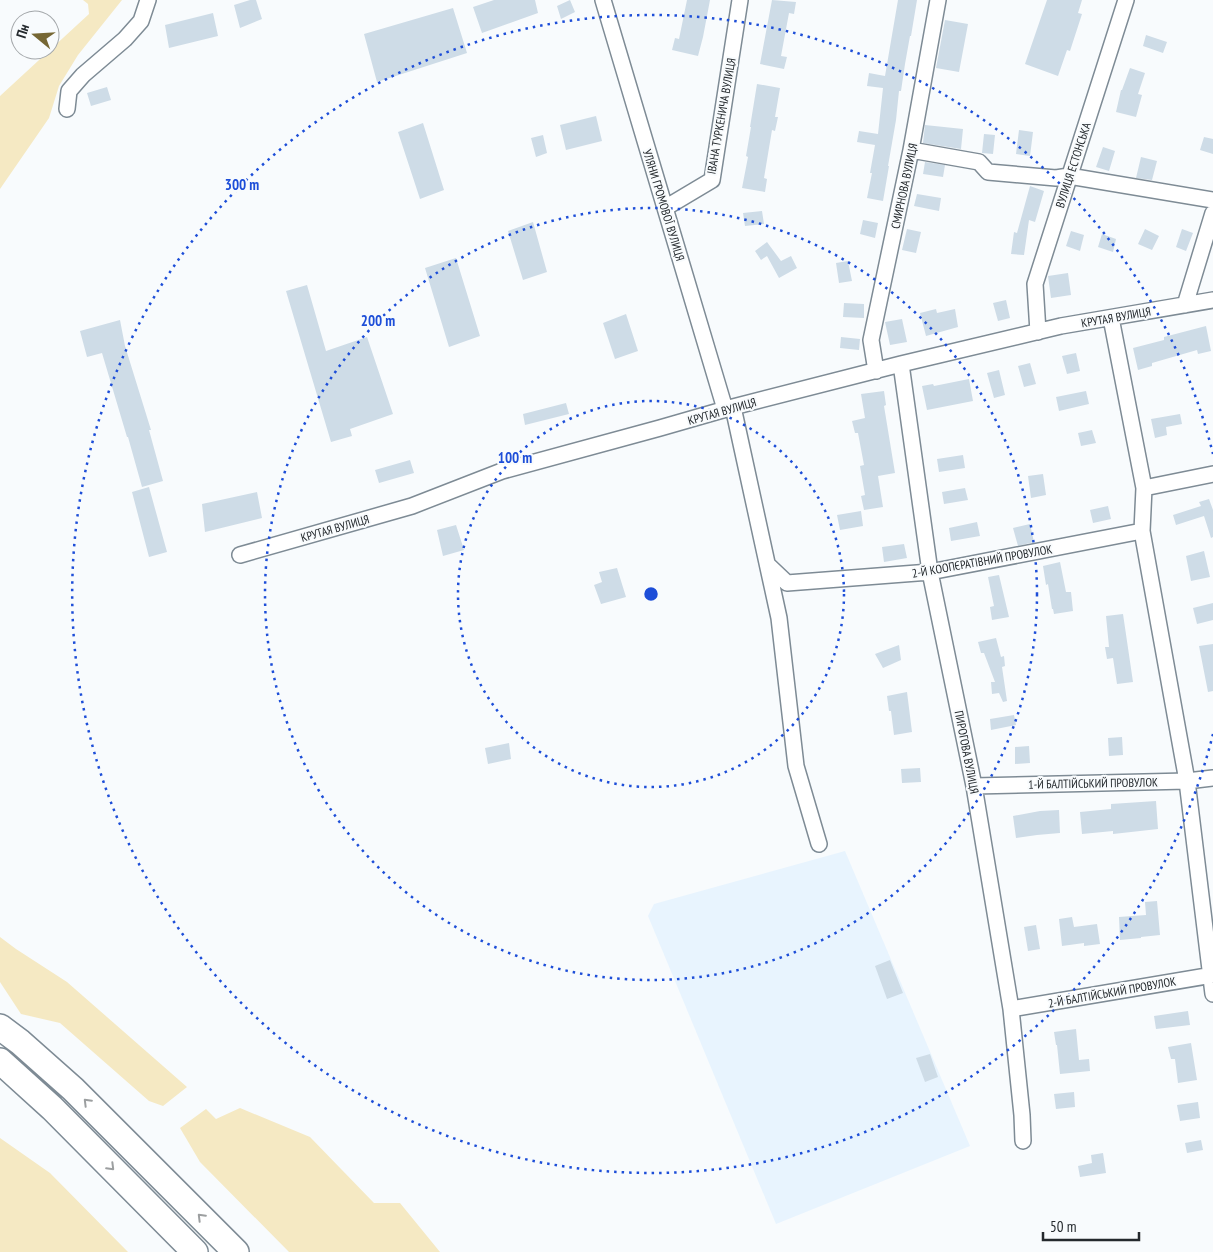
<svg xmlns="http://www.w3.org/2000/svg" width="1213" height="1252" viewBox="0 0 1213 1252" font-family="'PT Sans Narrow',sans-serif">
<style>
.built{fill:#e8f4fe}
.green{fill:#f5e9c3}
.building{fill:#cedce7}
.lines{fill:none;stroke-linecap:round;stroke-linejoin:round}
.minor-casing{stroke:#7e8b95;stroke-width:18}
.primary-casing{stroke:#7e8b95;stroke-width:28}
.minor{stroke:#fff;stroke-width:15}
.primary{stroke:#fff;stroke-width:25}
.oneway{stroke:#9c9fa0}
.ring{fill:none;stroke:#1d4ed8;stroke-width:2.5;stroke-dasharray:2.5 5}
.labels{text-anchor:middle;dominant-baseline:central;stroke-width:4;stroke-linejoin:round;paint-order:stroke}
.street-label{font-size:12px;fill:#24292d;stroke:#f8fbfd}
.centre{fill:#1d4ed8;stroke:#f8fbfd;stroke-width:2.5}
.ring-label{font-size:15px;text-anchor:middle;font-weight:bold;fill:#1d4ed8;stroke:#f8fbfd;stroke-width:4;stroke-linejoin:round;paint-order:stroke}
</style>
<rect width="100%" height="100%" fill="#f8fbfd"/>
<!-- built -->
<path class="built" d="M845,851L970,1146L776,1224L648,916L654,904Z"/>
<!-- green -->
<path class="green" d="M83,0H122L78,55L59,86L49,118L0,189V96L89,14L88,4Z
M0,937L16,949L67,982L187,1087L163,1106L149,1101L60,1023L21,1014L0,982Z
M240,1108L310,1137L374,1203H400L440,1252H289L200,1162L180,1128L206,1109L216,1119Z
M0,1138L50,1173L128,1252H0Z"/>
<!-- building -->
<path class="building" d="M250,0H256L262,19L240,28L234,5Z
M494,0H535L538,13L482,33L473,7Z
M570,0L575,12L561,19L557,6Z
M687,0H710L703,37L698,56L672,50L675,38L679,39Z
M772,0L796,2L794,14L789,13L781,56L787,57L784,69L760,64Z
M898,0H917L911,36H910L905,64L901,91H899L896,120L888,166H889L883,201L867,198L872,173H870L875,145L857,142L859,131L878,134L883,88L867,86L869,73L885,76Z
M1047,0H1082L1078,13L1082,14L1070,51L1067,50L1058,76L1025,64Z
M453,8L467,53L377,82L364,34Z
M213,13L218,36L169,48L165,25Z
M945,20L968,24L959,72L936,68Z
M1146,35L1167,42L1163,53L1143,46Z
M1130,68L1145,73L1138,94L1142,95L1136,117L1116,112L1121,90H1122Z
M757,84L780,88L775,117H778L775,131L772,130L764,178L767,179L765,192L742,188L748,157L746,156L751,127H750Z
M107,87L111,100L91,106L87,93Z
M596,116L602,141L566,150L560,125Z
M423,123L444,190L420,199L398,132Z
M925,125L963,129L961,149L923,143Z
M1019,130L1033,132L1030,156L1016,154Z
M984,134L995,135L993,154L982,153Z
M543,135L547,153L536,157L531,138Z
M1204,137L1213,139V154L1200,150Z
M1103,147L1115,151L1109,171L1096,167Z
M1141,157L1157,161L1152,180L1136,178Z
M925,162L945,165L943,177L923,174Z
M1030,186L1044,191L1035,222L1029,220L1024,255L1011,254L1014,232L1017,233Z
M917,194L941,198L939,211L914,206Z
M762,211L764,224L745,226L743,213Z
M863,220L878,223L875,238L860,234Z
M533,222L547,272L523,280L508,231Z
M907,229L921,232L916,253L902,250Z
M1145,229L1159,236L1152,250L1138,244Z
M1182,229L1193,233L1186,251L1176,247Z
M1071,231L1084,235L1080,251L1066,246Z
M1102,234L1116,239L1113,252L1098,247Z
M767,242L781,261L791,256L797,268L779,278L767,256L761,260L755,251Z
M456,258L480,336L449,347L425,268Z
M848,261L852,281L839,283L836,263Z
M1068,273L1071,295L1051,298L1048,276Z
M307,285L326,351L367,337L393,414L350,429L352,436L331,442L286,291Z
M1006,300L1010,318L998,321L993,303Z
M844,303L864,304V318L843,317Z
M936,309L937,313L955,309L958,327L926,336L920,313Z
M626,314L638,351L615,359L603,323Z
M902,319L907,342L890,345L885,322Z
M120,320L125,346L151,430H149L163,481L142,487L128,437H127L102,353L87,357L80,331Z
M1206,326L1211,351L1198,354L1197,350L1152,363V366L1138,370L1133,348L1164,340V337Z
M841,337L860,339L859,350L840,348Z
M1076,353L1080,371L1067,374L1062,356Z
M1030,363L1036,384L1024,387L1018,366Z
M999,370L1005,395L994,398L987,373Z
M969,379L973,401L927,410L922,386L933,384L934,386Z
M884,391L886,405L884,406L895,473L878,476L883,507L864,510L861,496L865,495L860,466L864,465L858,433H855L852,421L865,418L861,394Z
M1086,391L1089,404L1059,411L1056,397Z
M566,403L569,414L525,425L523,414Z
M1180,414L1182,424L1166,427L1167,435L1155,438L1151,419Z
M1092,430L1096,443L1081,446L1078,433Z
M963,455L965,468L939,472L937,459Z
M410,460L414,473L379,483L375,470Z
M1043,474L1046,495L1031,498L1028,476Z
M149,487L167,552L149,557L132,492Z
M965,488L968,500L944,504L942,492Z
M257,492L262,518L205,532L202,504Z
M1209,499L1213,510V537L1211,538L1204,516L1176,525L1173,515L1201,506L1199,502Z
M1108,506L1111,519L1093,523L1090,510Z
M861,511L863,526L840,530L837,515Z
M977,522L980,536L951,541L949,528Z
M1030,524L1034,542L1018,546L1013,528Z
M456,525L464,550L443,556L437,530Z
M904,544L907,558L884,562L882,547Z
M1204,551L1210,577L1191,581L1186,556Z
M1060,562L1066,592H1071L1073,611L1054,614L1053,609H1052L1048,584L1046,585L1043,566Z
M617,568L626,597L601,604L594,585L602,582L599,572Z
M999,575L1009,617L992,620L990,607L994,606L988,577Z
M1213,603V620L1197,624L1193,608Z
M1123,614L1133,682L1117,684L1113,658L1107,659L1105,647H1109L1106,616Z
M996,638L1001,657L1004,656L1005,666L1002,667L1007,701L1003,702L999,693L992,694L991,682H995L984,653H981L978,642Z
M1213,644V691L1208,692L1199,646Z
M899,645L901,660L883,668L875,654Z
M907,692L912,732L894,735L891,711H889L887,696Z
M1014,715L1016,725L991,730L990,719Z
M1122,737L1123,755L1109,756L1108,738Z
M509,743L511,759L488,764L485,748Z
M1029,746L1030,763L1015,764V747Z
M920,768L921,782L902,783L901,769Z
M1156,801L1158,829L1113,834V831L1082,834L1080,812L1111,809V804Z
M1059,810L1060,833L1037,835L1016,838L1013,816L1040,811Z
M1157,901L1160,935L1141,937V938L1120,940L1119,917L1146,915L1145,902Z
M1072,917L1074,927L1097,924L1100,944L1084,946V943L1062,946L1059,919Z
M1036,925L1040,949L1028,951L1024,927Z
M890,960L903,993L887,999L875,966Z
M1188,1011L1190,1025L1156,1029L1154,1016Z
M1076,1029L1079,1060L1089,1059L1090,1071L1060,1074L1057,1045H1056L1054,1032Z
M1191,1043L1197,1080L1178,1083L1175,1059H1171L1168,1047Z
M930,1054L938,1077L925,1082L916,1058Z
M1074,1092L1075,1107L1056,1109L1054,1094Z
M1198,1102L1200,1118L1180,1121L1177,1105Z
M1201,1140L1203,1150L1187,1153L1185,1143Z
M1103,1153L1106,1173L1080,1177L1078,1166L1092,1163L1091,1155Z"/>
<g class="lines">
<!-- minor casing -->
<g class="minor-casing">
<path id="minor" d="M603,0L725,409
M67,109L69,91L83,75L125,39L141,21L148,0
M911,150L979,162L988,172L1056,178L1069,176L1213,200
M665,208L712,180L740,0
M1185,305L1213,213
M1111,318L1144,488L1142,531L1187,781L1213,994
M1038,332L1035,284L1126,0
M901,364L930,572L974,786L1011,1009L1022,1115L1023,1141
M876,371L871,340L911,150L938,0
M733,407L779,618L796,766L819,844
M1144,488L1213,474
M240,555L412,506L502,471L660,428L733,407L901,364L1061,326L1213,300
M768,565L787,583L930,572L1142,531
M974,786L1187,781L1213,778
M1011,1009L1213,975"/>
</g>
<!-- primary casing -->
<g class="primary-casing">
<path id="primary" d="M0,1027L20,1042L73,1089L236,1252
M0,1061L52,1108L195,1252"/>
</g>
<!-- minor -->
<use href="#minor" class="minor"/>
<!-- primary -->
<use href="#primary" class="primary"/>
</g>
<!-- one-way arrows -->
<defs><path id="oneway-chevron" d="M-2-3.5L2.5 0L-2 3.5" fill="none" stroke-width="1.6" stroke-linecap="round" stroke-linejoin="round" transform="scale(1.25)"/></defs>
<g class="oneway">
<use href="#oneway-chevron" transform="translate(87 1102) rotate(-135)"/>
<use href="#oneway-chevron" transform="translate(111 1167) rotate(45)"/>
<use href="#oneway-chevron" transform="translate(201 1217) rotate(-135)"/>
</g>
<!-- distance rings -->
<g class="ring">
<circle cx="651" cy="594" r="193"/>
<circle cx="651" cy="594" r="386"/>
<path d="M1213 734A579 579 0 1 1 1213 454"/>
</g>
<g class="labels">
<!-- street labels -->
<g class="street-label">
<text transform="translate(721 116) rotate(-80)">ІВАНА ТУРКЕНИЧА ВУЛИЦЯ</text>
<text transform="translate(1073 165) rotate(-72)">ВУЛИЦЯ ЕСТОНСЬКА</text>
<text transform="translate(904 186) rotate(-78)">СМИРНОВА ВУЛИЦЯ</text>
<text transform="translate(664 205) rotate(73)">УЛЯНИ ГРОМОВОЇ ВУЛИЦЯ</text>
<text transform="translate(1116 317) rotate(-10)">КРУТАЯ ВУЛИЦЯ</text>
<text transform="translate(722 411) rotate(-16)">КРУТАЯ ВУЛИЦЯ</text>
<text transform="translate(335 528) rotate(-16)">КРУТАЯ ВУЛИЦЯ</text>
<text transform="translate(982 561) rotate(-10)">2-Й КООПЄРАТІВНИЙ ПРОВУЛОК</text>
<text transform="translate(967 752) rotate(79)">ПИРОГОВА ВУЛИЦЯ</text>
<text transform="translate(1093 783) rotate(-1)">1-Й БАЛТІЙСЬКИЙ ПРОВУЛОК</text>
<text transform="translate(1112 992) rotate(-10)">2-Й БАЛТІЙСЬКИЙ ПРОВУЛОК</text>
</g>
</g>
<circle cx="651" cy="594" r="8" class="centre"/>
<g class="ring-label">
<text x="242" y="190">300 m</text>
<text x="378" y="326">200 m</text>
<text x="515" y="463">100 m</text>
</g>
<!-- north arrow -->
<g transform="translate(35 35) rotate(288)"><circle r="24" fill="#f8fbfd" stroke="#a3a7aa"/>
<path d="M0-4L9 19L0 12L-9 19Z" fill="#766734"/>
<text y="-8" font-size="14" font-weight="bold" text-anchor="middle" fill="#24292d">Пн</text>
</g>
<!-- scale -->
<path d="M1043 1232v8h96v-8" fill="none" stroke="#24292d" stroke-width="2.5"/>
<text x="1050" y="1232" font-size="15" fill="#24292d" stroke="#f8fbfd" stroke-width="4" paint-order="stroke">50 m</text>
</svg>
